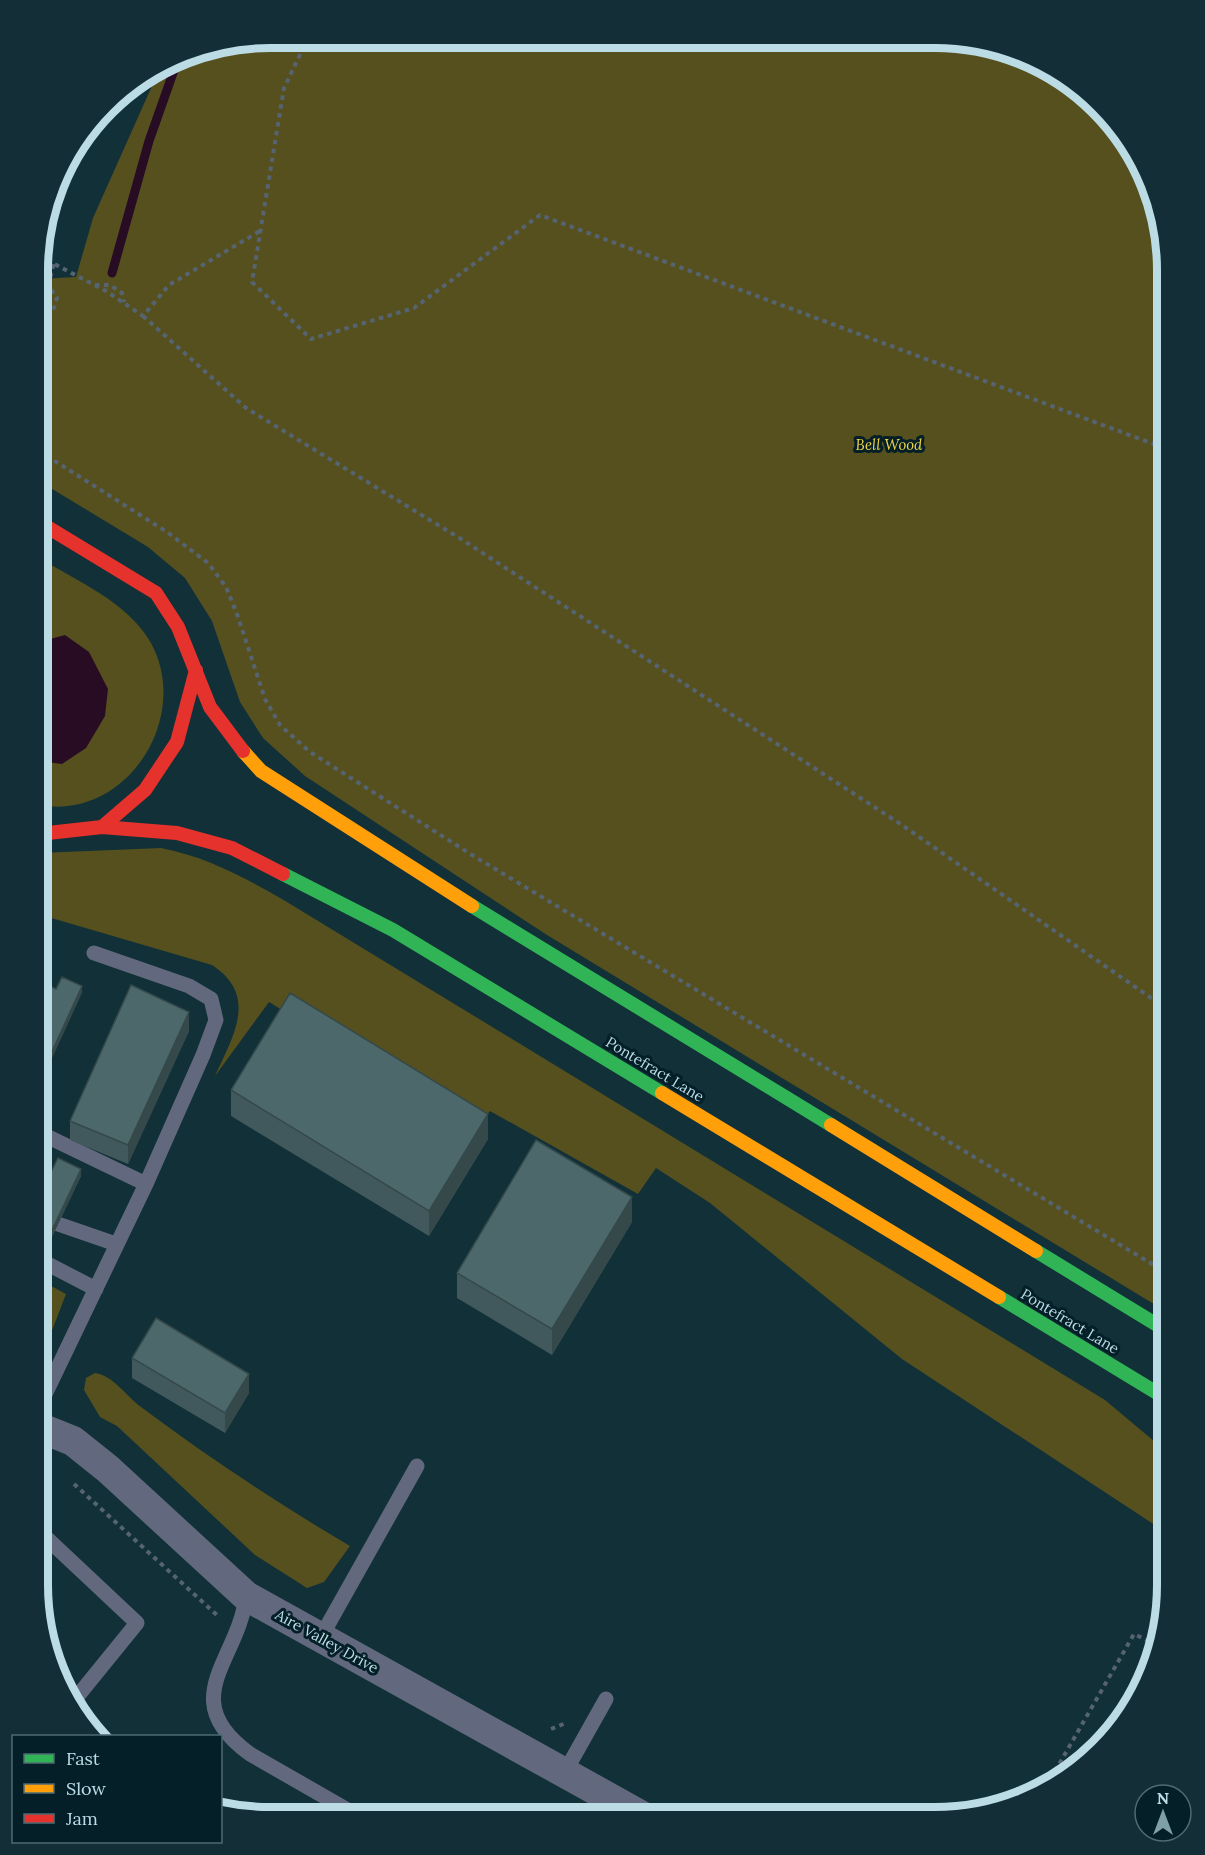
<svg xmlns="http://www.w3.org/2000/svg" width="1205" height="1855" viewBox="0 0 1205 1855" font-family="Lora,serif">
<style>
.green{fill:#56501f}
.water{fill:#280c24}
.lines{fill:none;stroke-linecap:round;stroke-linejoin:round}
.stream{stroke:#280c24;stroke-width:9}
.path{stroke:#566472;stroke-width:4;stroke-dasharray:4.5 4.5;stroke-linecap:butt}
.lane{stroke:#62697e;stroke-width:15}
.street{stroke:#62697e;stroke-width:30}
.fast{stroke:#30b455;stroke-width:14}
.slow{stroke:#ff9f0a;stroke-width:14}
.jam{stroke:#e5322d;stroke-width:14}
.wall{fill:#41595c}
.shaded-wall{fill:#35494b}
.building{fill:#4c686b;stroke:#35494b;stroke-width:1.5}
.labels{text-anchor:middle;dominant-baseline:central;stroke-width:6;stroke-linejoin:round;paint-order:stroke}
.park-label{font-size:15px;font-style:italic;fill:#f1d544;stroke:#041f27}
.street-label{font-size:15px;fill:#bcdce5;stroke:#041f27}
.rim{fill:none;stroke:#bcdce5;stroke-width:8}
</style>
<rect width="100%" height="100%" fill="#113037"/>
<!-- green -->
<path class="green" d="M270,38L966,40L1024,55L1076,85L1119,128L1150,181L1167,270V1312L547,935L305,776L263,738L240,702L212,621L185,578L148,547L39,481V279L76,277L93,218L160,68L181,55Z
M39,558C77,581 128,602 151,643C192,718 126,821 39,805Z
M161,848C207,857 241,876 282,899L1105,1400L1167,1452V1533L902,1359L710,1203L656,1168L638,1194L490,1111L476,1129L269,1002L215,1076C233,1036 259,996 212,965L48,917L38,918L39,853Z
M38,1279L66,1294L38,1367Z
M95,1373C114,1376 125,1395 141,1407C208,1457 277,1503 350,1546L324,1582L307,1588L255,1555L117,1426L100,1417L84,1390L86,1378Z"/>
<!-- water -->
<path class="water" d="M65,635L89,652L108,689L105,716L86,748L62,764L39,761V642Z"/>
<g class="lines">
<!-- stream -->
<path class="stream" d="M112,273L149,141L179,56"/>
<!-- path -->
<path class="path" d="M308,38L284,88L252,282L311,339L414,308L540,215L1167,449
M39,256L106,291L143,316L169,285L260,231
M95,285H110L122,293L124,302
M143,316L246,408L461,539L899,823L1167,1009
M39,321L54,263
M40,322L54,308L57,298L48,285
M39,451L167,532L208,563L226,587L237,614L265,699L280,725L310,752L472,855L1167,1273
M74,1484L219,1617
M551,1729L566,1723
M1046,1787L1134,1634L1157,1645
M672,1812L682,1817"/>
<!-- lane -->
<path class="lane" d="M38,1132L146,1184
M58,1224L116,1244
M38,1259L96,1289
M38,1409L146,1184L203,1055L216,1020L211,999L189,986L94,953
M38,1530L137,1623L72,1703
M246,1596C239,1660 174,1699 250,1754L358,1816
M321,1637L417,1466
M565,1772L606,1699"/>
<!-- street -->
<path class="street" d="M38,1427L73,1441L108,1469L246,1596L644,1817"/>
<!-- fast -->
<path class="fast" d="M283,874L393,930L662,1093
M472,906L831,1125
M1036,1251L1167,1331
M999,1297L1167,1399"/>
<!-- slow -->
<path class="slow" d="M243,751L261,771L472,906
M662,1093L999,1297
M831,1125L1036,1251"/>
<!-- jam -->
<path class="jam" d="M39,522L156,593L178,627L210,707L243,751
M102,827L177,833L232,848L283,874
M39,834L102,827L145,790L177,742L196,670"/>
</g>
<!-- wall -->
<path class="wall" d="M189,1031L128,1164L70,1140V1121Z
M231,1090L488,1139L429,1236L231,1116Z
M38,1164L52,1170L81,1176L42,1258L38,1256Z
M632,1222L552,1355L457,1298V1273Z
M132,1358L249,1393L225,1433L132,1378Z"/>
<!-- shaded-wall -->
<path class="shaded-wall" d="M82,986V993L38,1089V1082Z
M189,1012V1031L128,1164V1145Z
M488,1114V1139L429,1236V1211Z
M81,1169V1176L42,1258V1251Z
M632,1197V1222L552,1355V1329Z
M249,1374V1393L225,1433V1413Z"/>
<!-- building -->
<path class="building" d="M62,977L82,986L38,1082V982L39,981L56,989Z
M131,985L189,1012L128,1145L70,1121Z
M290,993L488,1114L429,1211L231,1090Z
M536,1140L632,1197L552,1329L457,1273Z
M58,1158L81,1169L42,1251L38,1249V1164L52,1170Z
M156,1318L249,1374L225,1413L132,1358Z"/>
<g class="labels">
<!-- park labels -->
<g class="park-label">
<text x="889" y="444">Bell Wood</text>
</g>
<!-- street labels -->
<g class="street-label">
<text transform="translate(655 1069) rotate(31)">Pontefract Lane</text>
<text transform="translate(1070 1321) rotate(31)">Pontefract Lane</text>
<text transform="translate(327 1641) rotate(29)">Aire Valley Drive</text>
</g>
</g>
<!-- crop -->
<path d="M0 0H1205V1855H0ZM270 48H935A222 222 0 0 1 1157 270V1585A222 222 0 0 1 935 1807H270A222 222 0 0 1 48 1585V270A222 222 0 0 1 270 48Z" fill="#132e36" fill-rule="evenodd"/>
<path class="rim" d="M270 48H935A222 222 0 0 1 1157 270V1585A222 222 0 0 1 935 1807H270A222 222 0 0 1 48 1585V270A222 222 0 0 1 270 48Z"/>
<!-- legend -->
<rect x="12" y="1735" width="210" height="108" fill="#041f27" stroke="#4e6b73" stroke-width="1.5"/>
<rect x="24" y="1754" width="30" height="9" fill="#30b455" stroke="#4e6b73" stroke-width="1.5"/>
<text x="66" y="1765" font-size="18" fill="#bcdce5">Fast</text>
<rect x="24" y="1784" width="30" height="9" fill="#ff9f0a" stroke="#4e6b73" stroke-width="1.5"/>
<text x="66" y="1795" font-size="18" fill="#bcdce5">Slow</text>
<rect x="24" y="1814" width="30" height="9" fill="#e5322d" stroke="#4e6b73" stroke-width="1.5"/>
<text x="66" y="1825" font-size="18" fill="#bcdce5">Jam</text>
<!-- north arrow -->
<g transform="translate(1163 1813)"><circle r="28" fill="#041f27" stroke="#4e6b73" stroke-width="1.5"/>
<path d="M0-4.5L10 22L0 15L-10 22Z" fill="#80a0a8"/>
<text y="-9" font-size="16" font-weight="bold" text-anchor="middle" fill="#bcdce5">N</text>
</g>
</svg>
